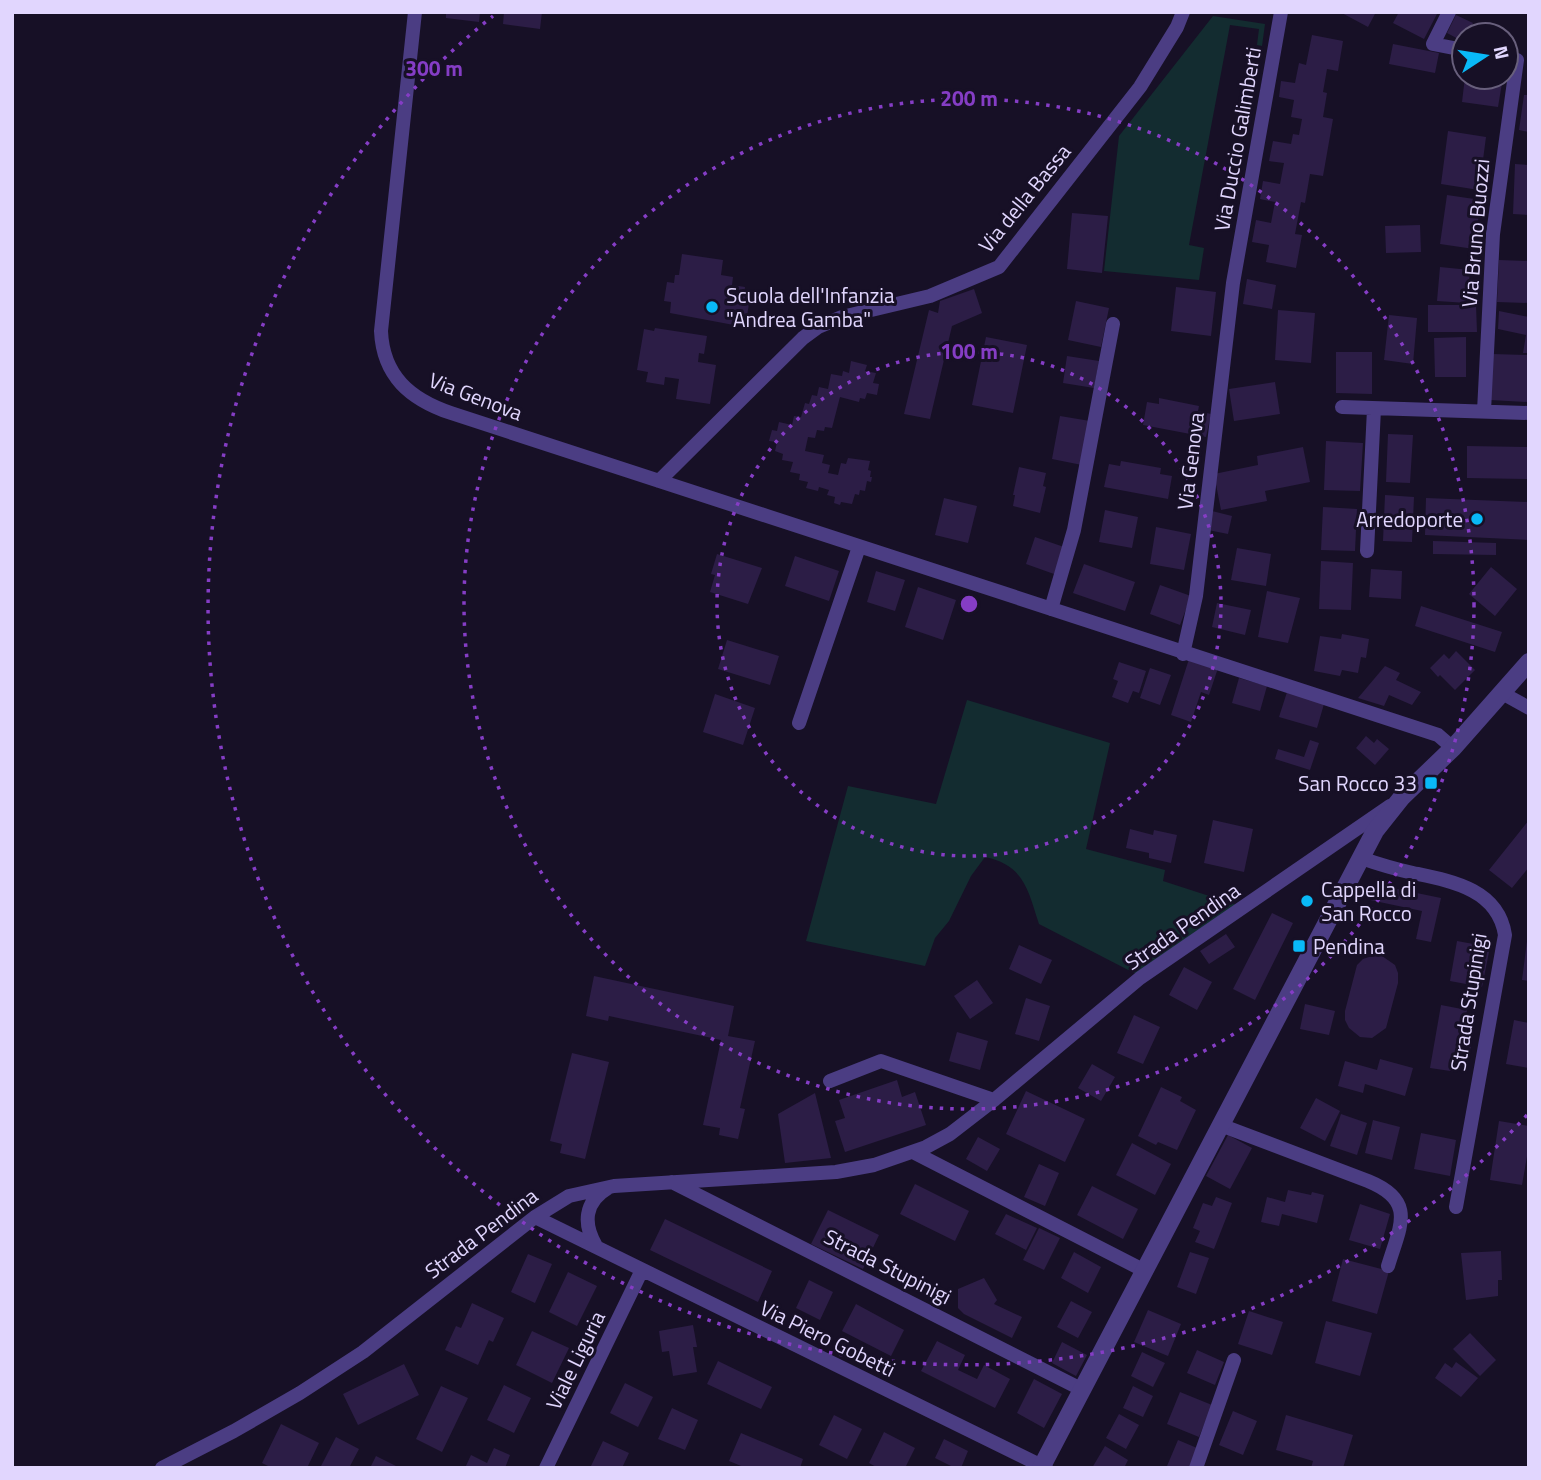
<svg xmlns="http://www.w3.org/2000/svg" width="1541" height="1480" viewBox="0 0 1541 1480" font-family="'Titillium Web',sans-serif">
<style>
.green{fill:#132c30}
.building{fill:#2c1d46}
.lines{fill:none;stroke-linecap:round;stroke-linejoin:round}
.minor{stroke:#4b3d83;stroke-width:14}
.tertiary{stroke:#4b3d83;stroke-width:18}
.ring{fill:none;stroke:#853dc5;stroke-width:3.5;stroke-dasharray:3.5 7}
.poi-dot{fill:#09b9f7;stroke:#171026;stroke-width:2.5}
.labels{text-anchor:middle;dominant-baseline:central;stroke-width:6;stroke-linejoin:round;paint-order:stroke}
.street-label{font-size:21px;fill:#e1d6fe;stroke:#171026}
.poi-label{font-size:21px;fill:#e1d6fe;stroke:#171026;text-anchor:start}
.centre{fill:#853dc5;stroke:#171026;stroke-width:3.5}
.ring-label{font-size:21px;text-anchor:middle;font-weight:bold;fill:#853dc5;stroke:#171026;stroke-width:6;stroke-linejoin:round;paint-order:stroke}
</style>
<rect width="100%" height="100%" fill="#171026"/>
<!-- green -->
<path class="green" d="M1213,16L1265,24L1262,46L1257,45L1259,29L1230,25L1189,245L1204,248L1199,280L1104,271L1119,136Z
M967,700L1110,743L1086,849L1165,870L1163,881L1240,906L1136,974L1039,924C1028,890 1024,865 985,857L971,876L949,921L935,938L925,966L806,941L848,786L936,804Z"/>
<!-- building -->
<path class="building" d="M446,12H480L479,22L446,18Z
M504,12H542L540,29L503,24Z
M1340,12H1376L1368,27Z
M1399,12H1438L1424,39L1393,23Z
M1456,15L1473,23L1467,35H1464V42L1447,33Z
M1312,35L1343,41L1338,71L1327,69L1323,92L1327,93L1323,117L1333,119L1323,176L1310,174L1305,203L1301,202L1295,234L1302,235L1296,268L1266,262L1269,245L1252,242L1256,220L1271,223L1275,202L1260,199L1263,181L1280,184L1284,163L1269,161L1273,141L1291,144L1293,134L1299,135L1302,119L1291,117L1294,100L1279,97L1281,81L1295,83L1299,63L1306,65Z
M1393,44L1439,53L1435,73L1389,64Z
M1465,77H1503L1498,107L1462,102Z
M1524,95H1529V132L1519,130Z
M1448,131L1486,137L1479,190L1441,184Z
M1515,164L1529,165V215L1513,214Z
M1447,195L1481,200L1474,249L1440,244Z
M1072,213L1108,216L1102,273L1067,269Z
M1420,225L1421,252L1386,253L1385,226Z
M682,254L723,260L721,275L733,277L732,285L745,287L744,296L750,297L747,316L741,315L739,326L670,313L671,302L664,301L667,282L674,283L675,275H679Z
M1499,260L1529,261V303L1497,302Z
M1440,267L1470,270L1467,303L1437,301Z
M1247,279L1276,285L1272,309L1243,304Z
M1176,287L1216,292L1211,336L1171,331Z
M974,289L982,313L952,326L930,419L904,414L929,310L938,313L940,301Z
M1076,301L1109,308L1101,347L1068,340Z
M1428,305H1476L1477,332H1428Z
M1278,310L1315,313L1311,363L1275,360Z
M1499,311L1529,317V353H1523L1526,335L1498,329Z
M1389,315L1417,318L1413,364L1384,360Z
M655,328L707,336L704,354L699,353L698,362L716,365L710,404L676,399L679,379L665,377L664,385L646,382L648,372L637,370L644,329L654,331Z
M986,337L1027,345L1013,413L972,405Z
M1466,337V377H1435L1434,338Z
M1336,352H1372V394L1336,393Z
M1492,354L1529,355L1528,402L1490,400Z
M1067,356L1099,361L1094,388L1063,383Z
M851,361L867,365L865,371L876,373L873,383L879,384L877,395L867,393L865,399L860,398L859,402L840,397L832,428L825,427L824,431L817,430L815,438L808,437L805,451L824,455L822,463L830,465L828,473L838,475L841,463L846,464L848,458L870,461L868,470L871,471L870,477H872L871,482L867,481L865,491L860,490L859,495L855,494L852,504L841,502L840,505L834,503L835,497L827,495L829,490L819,487L818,491L806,488L808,482L799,480L800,474L790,472L793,462L782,460L783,454L775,451L777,442L769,441L772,430L777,431L779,422L792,425L794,416L801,417L805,403L809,404L812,395L817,396L819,387L828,389L831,374L842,376L843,371L849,373Z
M1275,382L1280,414L1234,421L1229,389Z
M1159,398L1199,406L1198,411L1211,414L1206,437L1143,425L1147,402L1159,404Z
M1060,416L1090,421L1082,465L1052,459Z
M1388,434L1413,435L1410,483L1386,482Z
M1326,441L1363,443L1360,491L1324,490Z
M1467,446L1529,447V479L1467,478Z
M1303,447L1310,482L1265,491L1267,501L1221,510L1214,474L1258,465L1257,456Z
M1121,461L1161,468L1160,474L1172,476L1168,499L1104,487L1109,464L1120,466Z
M1019,467L1046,473L1043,486L1046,487L1040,513L1013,506L1015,495H1013Z
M1385,495L1414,497L1412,542L1383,541Z
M944,498L977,506L968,543L935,535Z
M1426,498L1529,502V540L1425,535Z
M1323,507L1357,509L1355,551L1321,550Z
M1105,510L1138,517L1132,548L1099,542Z
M1212,511L1232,516L1228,534L1208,530Z
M1156,527L1191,534L1184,570L1150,564Z
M1035,537L1064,547L1054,574L1026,564Z
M1433,541L1496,543V555L1433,554Z
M1237,548L1271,554L1266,586L1231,580Z
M717,554L762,568L748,604L710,592L715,575L711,574Z
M795,556L839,571L829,601L785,586Z
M1321,561L1353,563L1351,610L1319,609Z
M1084,564L1135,582L1125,611L1073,593Z
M1491,567L1517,589L1495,616L1469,594Z
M1371,569L1402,571L1401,599L1369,597Z
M876,571L905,580L895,611L867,602Z
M1160,585L1191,596L1180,625L1150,614Z
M918,587L956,600L943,640L905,627Z
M1267,591L1300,598L1288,643L1258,637Z
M1217,603L1251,610L1245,635L1212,627Z
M1421,606L1502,632L1495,652L1415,626Z
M1342,634L1369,639L1366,658L1361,657L1358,673L1342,670L1340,676L1314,671L1320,636L1341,639Z
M727,640L779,656L770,685L718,669Z
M1456,651L1475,670L1455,690L1440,675L1438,677L1430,668L1444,654L1449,659Z
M1189,659L1218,668L1209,695L1201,692L1191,722L1171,715Z
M1119,662L1146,671L1139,693L1133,691L1128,703L1112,697L1118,681L1113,679Z
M1385,666L1400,673L1396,680L1421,692L1412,705L1389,695L1384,706L1358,698Z
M1150,668L1171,675L1160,705L1140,698Z
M1239,678L1267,686L1260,711L1232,703Z
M1287,692L1324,704L1317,728L1279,717Z
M715,694L755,708L743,745L703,732Z
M1366,736L1374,743L1377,739L1389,749L1375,765L1356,748Z
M1310,740L1319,743L1310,770L1275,759L1278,749L1304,757Z
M1213,820L1253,829L1244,872L1204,863Z
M1529,820V867L1512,888L1489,870Z
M1130,829L1153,835L1154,830L1177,835L1171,863L1149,858V853L1126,848Z
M1373,884L1441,898L1431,942L1416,939L1422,911L1370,900Z
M1272,913L1293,923L1255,1000L1233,989Z
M1226,934L1235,947L1209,964L1200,951Z
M1457,941L1490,947L1482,987L1450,981Z
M1527,941H1529V981L1522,980Z
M1019,945L1052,960L1041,984L1009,969Z
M1372,956H1382L1395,965L1398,973V983L1386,1028L1372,1038L1360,1037L1349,1028L1345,1020V1011L1357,965L1363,959Z
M1184,967L1212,982L1197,1010L1169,995Z
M594,976L734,1006L728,1036L755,1041L740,1108L745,1109L738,1139L719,1135L720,1128L703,1125L721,1040L609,1016L608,1021L586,1016Z
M977,980L993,1003L970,1019L954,996Z
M1026,998L1050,1006L1039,1041L1015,1034Z
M1305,1004L1335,1011L1329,1035L1300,1029Z
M1441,1005L1467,1010L1464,1031L1473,1032L1470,1053L1460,1052L1457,1072L1430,1068Z
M1134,1015L1160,1027L1143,1064L1117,1053Z
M1514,1020L1529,1023V1068L1506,1064Z
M957,1032L988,1041L980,1070L949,1061Z
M572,1053L609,1062L585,1159L560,1153L562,1144L550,1141Z
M1380,1059L1413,1068L1405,1096L1365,1084L1363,1093L1338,1086L1345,1061L1377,1070Z
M1092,1064L1115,1077L1101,1101L1078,1088Z
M897,1080L902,1097L915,1092L926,1125L845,1152L835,1121L845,1118L839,1100Z
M1161,1087L1182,1097L1180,1101L1196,1110L1177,1150L1158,1142L1156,1145L1138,1136Z
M1026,1091L1085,1119L1065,1162L1006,1134Z
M815,1093L831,1158L785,1163L778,1114Z
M1316,1098L1340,1111L1325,1141L1300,1128Z
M1341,1114L1367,1123L1357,1155L1330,1146Z
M1373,1120L1400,1127L1392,1160L1365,1153Z
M1499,1121L1529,1126V1145L1522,1185L1490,1180Z
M1421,1133L1456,1140L1450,1176L1414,1169Z
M1228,1135L1252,1148L1230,1189L1206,1176Z
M978,1137L1000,1149L987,1171L966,1159Z
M1132,1143L1171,1164L1155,1195L1116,1175Z
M1039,1164L1059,1173L1045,1206L1024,1197Z
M915,1184L969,1211L955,1241L900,1214Z
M1092,1186L1138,1209L1123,1239L1077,1215Z
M1288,1190L1311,1195L1312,1192L1324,1195L1317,1223L1282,1214L1279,1226L1261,1222L1267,1197L1285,1202Z
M1216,1197L1232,1203L1214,1249L1195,1242L1200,1231L1193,1228L1203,1203L1212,1206Z
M1360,1204L1390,1214L1380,1249L1349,1240Z
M828,1210L879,1235L863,1269L811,1244Z
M1006,1214L1037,1228L1026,1250L995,1234Z
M665,1219L772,1271L758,1302L650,1250Z
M1039,1228L1060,1238L1044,1270L1023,1260Z
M1501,1251L1502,1280H1498V1296L1466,1300L1461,1253Z
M1074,1252L1101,1267L1088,1293L1061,1278Z
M1190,1252L1209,1258L1196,1294L1177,1287Z
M528,1254L552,1264L535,1303L511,1292Z
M1343,1259L1389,1271L1377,1314L1332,1301Z
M568,1272L597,1286L577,1326L549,1312Z
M984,1278L997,1300L994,1304L1022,1317L1012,1338L964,1314L958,1308V1289Z
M809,1280L833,1292L820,1320L796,1308Z
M1071,1301L1092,1312L1078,1338L1057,1327Z
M472,1303L504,1318L493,1342L489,1340L478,1365L445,1350L456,1326L461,1328Z
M856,1304L904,1330L891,1356L842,1331Z
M1148,1310L1181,1324L1168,1356L1134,1342Z
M1249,1311L1283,1322L1272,1355L1238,1344Z
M1326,1321L1372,1333L1360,1376L1315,1363Z
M693,1325L697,1347H693L697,1372L673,1376L669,1351L662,1352L659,1331Z
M532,1331L569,1348L552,1383L516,1365Z
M1470,1333L1496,1360L1480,1376L1453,1349Z
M937,1341L965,1355L958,1370L977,1379L984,1365L1010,1379L995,1408L921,1371Z
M1062,1342L1087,1355L1076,1376L1052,1363Z
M1197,1350L1224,1362L1215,1385L1187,1373Z
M1142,1352L1165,1363L1153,1387L1131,1376Z
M718,1361L772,1387L761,1409L707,1384Z
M1456,1362L1478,1378L1461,1397L1435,1378L1445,1363L1452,1368Z
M404,1364L419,1395L358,1425L343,1394Z
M1034,1379L1062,1394L1044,1428L1017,1413Z
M625,1383L653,1397L638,1427L610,1413Z
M504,1385L531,1398L514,1433L487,1420Z
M441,1386L468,1398L442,1452L416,1439Z
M1133,1386L1153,1396L1143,1417L1123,1408Z
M1180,1392L1212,1405L1199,1437L1167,1424Z
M672,1408L698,1420L685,1450L658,1439Z
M1233,1411L1257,1421L1243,1455L1219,1445Z
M1119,1414L1139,1425L1126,1449L1106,1438Z
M834,1415L862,1429L847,1459L819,1445Z
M1286,1415L1353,1435L1343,1468H1311L1313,1461L1276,1450Z
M281,1424L319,1443L307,1468H272L262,1463Z
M884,1432L915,1448L905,1468H878L869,1463Z
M741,1433L803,1459L800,1468H746L729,1461Z
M336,1437L359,1449L349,1468H320Z
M944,1439L968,1451L961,1468H955L935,1458Z
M1178,1440L1197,1448L1189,1468L1167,1466Z
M603,1441L629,1453L622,1468H596L591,1466Z
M1105,1446L1128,1460L1124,1468H1092Z
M494,1448L510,1455L505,1468H465L471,1455L487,1463Z
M376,1456L400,1468H370Z"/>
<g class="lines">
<!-- minor -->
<path class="minor" d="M415,12L381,331C383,376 410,399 451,413L1438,735L1453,748
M1449,12L1433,44L1464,50
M1342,407L1529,413
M1484,411L1493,234L1517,60
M659,481L803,338L818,327L842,317L930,296L999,267L1140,87L1177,27L1183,12
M1367,551L1374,409
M1051,609L1074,530L1113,324
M1183,654L1196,596L1233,283L1281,12
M1502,693L1529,708
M799,723L859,547
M1361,858C1378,864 1395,869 1413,873C1451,881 1498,889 1505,935L1456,1207
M830,1081L881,1061L994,1100
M1223,1126L1368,1181C1417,1201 1400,1226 1388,1266
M913,1152L1145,1271
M672,1182L1083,1390
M535,1217L1046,1468
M596,1246C583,1224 584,1202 608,1188
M162,1468L234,1431L300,1393L363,1352L535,1217L569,1196L614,1186L836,1172L874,1165L926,1147L950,1134L994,1100L1140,978L1390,806
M546,1468L642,1270
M1196,1468L1234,1360"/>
<!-- tertiary -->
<path class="tertiary" d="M1041,1468L1375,831L1402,797L1453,748L1529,662"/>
</g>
<!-- distance rings -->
<g class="ring">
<circle cx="969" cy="604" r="252"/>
<circle cx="969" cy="604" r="505"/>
<path d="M1527 1115A757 757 0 1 1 493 16"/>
</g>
<!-- markers -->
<g class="poi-dot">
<circle cx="712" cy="307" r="7"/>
<circle cx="1477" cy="519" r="7"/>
<rect x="1424" y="776" width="14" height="14" rx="3.5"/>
<circle cx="1307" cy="901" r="7"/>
<rect x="1292" y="939" width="14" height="14" rx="3.5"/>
</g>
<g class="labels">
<!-- street labels -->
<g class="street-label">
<text transform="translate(1237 139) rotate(-80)">Via Duccio Galimberti</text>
<text transform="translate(1024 198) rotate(-51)">Via della Bassa</text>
<text transform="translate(1475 233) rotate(-85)">Via Bruno Buozzi</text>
<text transform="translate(476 396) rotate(21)">Via Genova</text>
<text transform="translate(1190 461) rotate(-83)">Via Genova</text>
<text transform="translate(1182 926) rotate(-35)">Strada Pendina</text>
<text transform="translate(1468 1002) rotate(-81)">Strada Stupinigi</text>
<text transform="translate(481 1233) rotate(-37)">Strada Pendina</text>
<text transform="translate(888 1266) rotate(27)">Strada Stupinigi</text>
<text transform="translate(828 1338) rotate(26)">Via Piero Gobetti</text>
<text transform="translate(575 1360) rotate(-64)">Viale Liguria</text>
</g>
<!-- poi labels -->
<g class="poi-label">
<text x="726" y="295">Scuola dell'Infanzia<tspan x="726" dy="24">"Andrea Gamba"</tspan></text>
<text x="1463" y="519" text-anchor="end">Arredoporte</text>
<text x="1417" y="783" text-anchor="end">San Rocco 33</text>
<text x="1321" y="889">Cappella di<tspan x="1321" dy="24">San Rocco</tspan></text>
<text x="1313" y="946">Pendina</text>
</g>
</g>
<circle cx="969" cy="604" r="10" class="centre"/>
<g class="ring-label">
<text x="434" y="76">300 m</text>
<text x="969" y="106">200 m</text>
<text x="969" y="359">100 m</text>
</g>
<!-- border -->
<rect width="1541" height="1480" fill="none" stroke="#e1d6fe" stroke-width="28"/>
<!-- north arrow -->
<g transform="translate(1485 56) rotate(78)"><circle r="33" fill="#171026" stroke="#685f7c" stroke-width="2"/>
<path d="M0-5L12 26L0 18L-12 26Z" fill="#09b9f7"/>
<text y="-10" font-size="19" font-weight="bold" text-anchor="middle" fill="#e1d6fe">N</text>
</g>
</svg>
